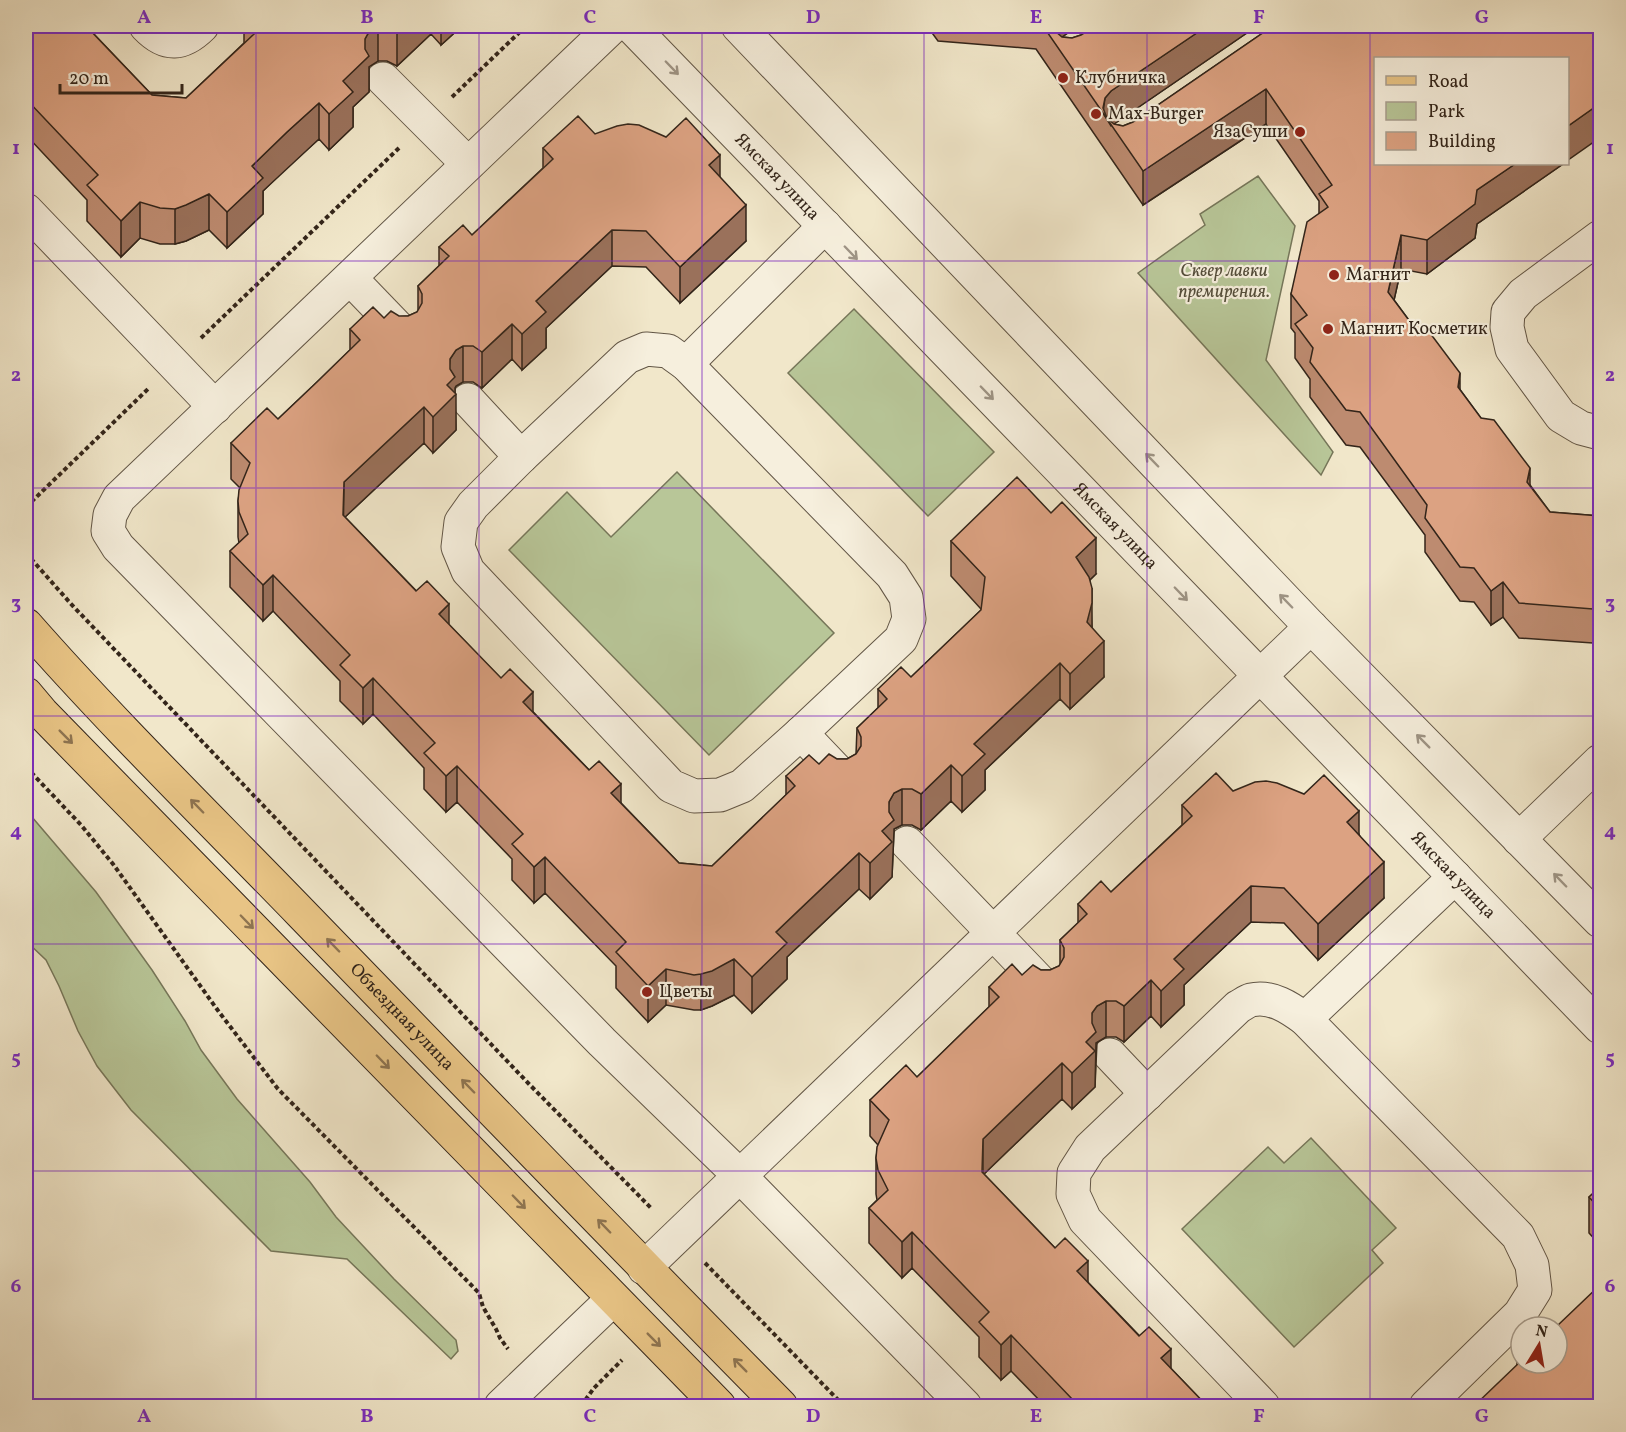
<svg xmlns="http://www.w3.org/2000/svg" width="1626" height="1432" viewBox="0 0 1626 1432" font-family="Vollkorn,serif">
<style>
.green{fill:#b8c698;stroke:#767659;stroke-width:1.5}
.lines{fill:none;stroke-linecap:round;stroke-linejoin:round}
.minor-casing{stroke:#625646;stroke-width:35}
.major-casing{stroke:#33251a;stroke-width:35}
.path{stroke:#33251a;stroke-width:4;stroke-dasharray:4.5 3;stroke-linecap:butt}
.minor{stroke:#f6efdd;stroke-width:33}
.major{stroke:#e8c485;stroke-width:33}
.wall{fill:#bd8b70;stroke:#33251a;stroke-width:1.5}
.shaded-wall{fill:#9a715b;stroke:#33251a;stroke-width:1.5}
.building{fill:#dca282;stroke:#33251a;stroke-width:1.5}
.oneway{stroke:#9e9485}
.oneway2{stroke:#8e7450}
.grid{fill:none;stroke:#7b2cbf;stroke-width:1.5;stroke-opacity:0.55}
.poi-dot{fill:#8f2418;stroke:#f6efdd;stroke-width:2}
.labels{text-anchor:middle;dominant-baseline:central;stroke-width:4.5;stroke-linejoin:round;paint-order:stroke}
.poi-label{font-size:18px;fill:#33251a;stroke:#f6efdd;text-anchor:start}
.street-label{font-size:18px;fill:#33251a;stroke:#f6efdd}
.park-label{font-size:18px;font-style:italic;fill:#544d3a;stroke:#f6efdd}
.neatline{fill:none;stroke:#7b2cbf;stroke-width:2}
.grid-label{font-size:20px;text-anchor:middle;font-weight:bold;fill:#7b2cbf}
</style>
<rect width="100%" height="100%" fill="#f1e7ca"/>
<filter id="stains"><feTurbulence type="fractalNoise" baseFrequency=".00333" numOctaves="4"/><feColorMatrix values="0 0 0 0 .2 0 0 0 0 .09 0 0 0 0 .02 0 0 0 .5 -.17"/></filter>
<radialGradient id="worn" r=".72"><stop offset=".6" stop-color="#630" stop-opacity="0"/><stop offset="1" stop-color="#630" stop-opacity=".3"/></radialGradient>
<!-- green -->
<path class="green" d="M1258,176L1295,226L1266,360L1333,452L1321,475L1138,273L1205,225L1200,214Z
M854,309L994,452L928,516L788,373Z
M677,472L834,633L709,755L509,550L567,492L611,537Z
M26,810L96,892L152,970L185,1021L201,1050L237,1099L310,1182L336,1217L394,1279L456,1340L458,1351L451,1359L347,1259L271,1251L131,1110L97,1066L78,1031L59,986L46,960L26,941Z
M1311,1138L1396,1228L1372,1250L1383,1263L1294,1347L1182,1229L1268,1147L1284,1163Z"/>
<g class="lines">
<!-- minor casing -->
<g class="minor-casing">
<g id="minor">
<path d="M146,26C166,47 183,45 202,26"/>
<path d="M613,26L119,498L110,515L108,531L118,547L602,1042L740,1176L965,1406"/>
<path id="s1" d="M631,26L1600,1027"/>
<path d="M738,26L1311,627L1600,921"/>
<path d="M383,79L468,164"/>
<path d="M26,210L215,407"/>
<path d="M1600,237L1523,294L1508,312L1507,327L1512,349L1561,416L1581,428L1600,433"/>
<path d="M350,278L404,334"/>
<path d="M646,349L668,351L686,364L892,575L906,597L909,619L901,639L801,733L742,786L720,795L694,796L671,786L468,571L458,547L461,522L473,505L521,457L627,357Z"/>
<path d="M686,364L825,226"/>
<path d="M468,400L521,457"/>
<path d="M801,733L843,777"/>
<path d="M1519,839L1600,761"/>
<path d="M907,843L1046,988"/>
<path d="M1305,1019L1455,877"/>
<path d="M1110,1055L1147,1094"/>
<path d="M644,1268L1311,627"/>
<path d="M501,1406L613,1299"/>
<path d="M1263,1406L1085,1220L1073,1194L1074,1173L1090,1148L1238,1007C1242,1005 1247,1001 1251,1000C1271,995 1290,1008 1305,1019L1518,1236L1532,1265L1535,1290L1520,1314L1426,1406"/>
</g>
</g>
<!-- major casing -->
<g class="major-casing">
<g id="major">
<path id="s2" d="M26,625C114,725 209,818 301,913C461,1078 620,1243 781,1406"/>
<path d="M26,694L42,713L719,1406"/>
</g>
</g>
<!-- path -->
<path class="path" d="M452,97L526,26
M201,338L399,148
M26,507L148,389
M26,553L72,605L529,1084L651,1208
M26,767L81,825L113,864L219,1012L278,1089L479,1293L483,1307L496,1329L500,1338L508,1349
M705,1263L844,1406
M581,1406L594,1388L622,1360"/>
<!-- minor -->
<use href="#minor" class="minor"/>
<!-- major -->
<use href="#major" class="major"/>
</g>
<!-- wall -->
<path class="wall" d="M26,26H93V33L152,95L186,98L244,43V26H462L441,45L431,34L397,66L387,61H378L370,65L369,67V92L353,107V127L329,150L319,139L287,167L263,191V214L227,248L209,230L186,241L175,244H160L140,238L121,257L87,221V200L26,135Z
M927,26H1078L1062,37L1072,38L1081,35L1095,26H1257L1114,124L1123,126L1133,122L1273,26H1600V142L1595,141L1376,164H1563L1477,224L1475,238L1427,274L1401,269L1394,300L1550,512L1600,516V638L1593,643L1519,638L1503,617L1491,625L1474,602L1460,601L1425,552V535L1360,447L1346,445L1310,397V379L1295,358V333L1291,328V294L1319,213V201L1266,124L1143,205L1036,49L938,41Z
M595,134L720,178L746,241L680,303L646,267L612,266L546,328V348L522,370L512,359L482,388L473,382H463L456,386L455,388V393L456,430L433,453L424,443L345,517L679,863L712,866L786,795V776L819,764L837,759H847L856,754L857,728L878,708V689L911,677L981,610V609L951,576V541L1096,574L1090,580L1092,628L1104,677L1070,709L1060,699L985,770V790L962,812L951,801L921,830L912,825H902L894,829V831L892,877L870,899L859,889L800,945L787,957V979L752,1013L734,995L712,1006L701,1010H694L666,1005L648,1022L616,988V966L545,893L534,903L512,880V859L457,802L446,812L424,789V768L373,714L363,724L340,701V681L273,611L263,621L230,587V551L239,543L238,537V501L240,488L231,479V443L278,419L317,382L350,350V329L384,318L408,316L417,312L418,310V286L439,266V247L472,235L543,168V148Z
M1233,791L1359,834L1384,898L1318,960L1284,923L1251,922L1184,985V1005L1161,1027L1151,1016L1124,1042L1116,1037H1106L1097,1042L1095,1087L1072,1109L1062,1099L984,1174L1208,1407H1046L1011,1371L1001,1380L979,1357V1337L912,1268L902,1278L869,1243V1208L877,1200L876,1194V1158L878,1145L870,1136V1100L917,1077L989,1007V987L1022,975L1041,970H1050L1059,966L1060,964V940L1078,923V904L1111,892L1182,825V805Z
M1600,1187V1245L1589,1233V1197Z
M1521,1342V1363L1517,1365V1346Z"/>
<!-- shaded-wall -->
<path class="shaded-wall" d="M83,26H93V49Z
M378,26V61L369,67V92L353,107V127L329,150V114L343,81L365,39L370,30Z
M402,26H431V34L397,66V30Z
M441,26H462L441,45Z
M1051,26H1078L1059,39Z
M1207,26H1257L1111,126L1103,113L1105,98L1111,91Z
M1266,89V124L1143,205V171Z
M319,103V139L263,191V214L227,248V212L252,166L287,132Z
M1595,107V141L1568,160V126Z
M720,155V190L709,165Z
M1515,164H1563L1477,224L1475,238L1427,274V240L1477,190Z
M209,194V230L186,241L175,244V209Z
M140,202V238L121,257V221Z
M746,205V241L680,303V267Z
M612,230V266L546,328V348L522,370V334L536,301Z
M1401,235V269L1388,327V292Z
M512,324V359L482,388V352Z
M463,346V382L456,386L455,388V396L456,394V430L433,453V417L447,385L450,359L456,350Z
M1460,373V407L1458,387Z
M424,407V443L344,518L343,551L344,482Z
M1530,468V502L1527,482Z
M1096,538V574L1076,593V557Z
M273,575V611L263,621V585Z
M1503,582V617L1491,625V591Z
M1092,588V639L1104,641V677L1070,709V674L1087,622Z
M1600,603V638L1593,643V609Z
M449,604V640L439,614Z
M1060,663V699L985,770V790L962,812V776L974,744Z
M373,678V714L363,724V688Z
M533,692V728L523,702Z
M951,765V801L921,830V794Z
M457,766V802L446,812V776Z
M621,784V820L611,793Z
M902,789V825L894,829V831L892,877L870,899V863L882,831L889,802L894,793Z
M1359,811V847L1347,822Z
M859,853V889L787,957V979L752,1013V977L776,932Z
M545,857V893L534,903V867Z
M1384,862V898L1318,960V924Z
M1251,886V922L1184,985V1005L1161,1027V991L1174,959Z
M734,959V995L712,1006L701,1010V974Z
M666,969V1005L648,1022V986Z
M1151,980V1016L1124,1042V1006Z
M1106,1001V1037L1096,1043L1095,1087L1072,1109V1073L1086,1042L1092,1013L1097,1006Z
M1062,1063V1099L983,1175V1139Z
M912,1232V1268L902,1278V1242Z
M1088,1261V1297L1077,1271Z
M1011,1335V1371L1001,1380V1345Z
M1171,1349V1385L1161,1358Z"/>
<!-- building -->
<path class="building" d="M26,26H86L152,95L186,98L254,34L245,26H377L370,30L365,39V49L369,56L343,81L353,92L329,114L319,103L287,132L252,166L263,178L227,212L209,194L186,205L175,209L160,208L140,202L121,221L87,185L98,175L26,99Z
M388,26H402L397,30Z
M1043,26H1053L1054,30L1062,37L1072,38L1081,35L1095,26H1207L1111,91L1105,98L1103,108L1107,118L1114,124L1123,126L1133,122L1273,26H1600V108L1595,107L1568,126V58H1376V164H1515L1477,190L1475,204L1427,240L1401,235L1388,292L1411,323L1424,325L1460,373L1458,387L1481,418L1494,420L1530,468L1527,482L1550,512L1600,516V603L1593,609L1519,603L1503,582L1491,591L1474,568L1460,567L1425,518L1427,505L1360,412L1346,410L1310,362L1313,348L1295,324L1307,315L1291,294L1307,222L1328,207L1319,194L1332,185L1266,89L1143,171Z
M578,116L595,134L617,126L628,124L639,125L666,137L686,118L720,155L709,165L746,205L680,267L646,231L612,230L536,301L546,312L522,334L512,324L482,352L473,346H463L456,350L450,359V369L455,377L447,385L456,394L433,417L424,407L344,482L343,515L416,591L427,581L449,604L439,614L501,678L510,669L533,692L523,702L589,770L599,761L621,784L611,793L679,863L712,866L795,786L786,776L809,755L819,764L829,754L837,759H847L856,754L861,746V737L857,728L887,699L878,689L901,667L911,677L981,610L985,577L951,541L1017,477L1051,513L1062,502L1096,538L1076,557L1089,577L1092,588V603L1087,622L1104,641L1070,674L1060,663L974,744L985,754L962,776L951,765L921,794L912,789H902L894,793L889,802V812L894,820L882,831L892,842L870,863L859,853L800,909L776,932L787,943L752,977L734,959L712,971L701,974L694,975L666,969L648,986L616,952L626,942L545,857L534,867L512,844L523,834L457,766L446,776L424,753L435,743L373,678L363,688L340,665L350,655L273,575L263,585L230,551L248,534L239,512L238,501L239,490L250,463L231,443L267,408L278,419L317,382L360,340L350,329L373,307L384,318L391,311L399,316H408L417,312L422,303V294L418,286L449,256L439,247L463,225L472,235L553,159L543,148Z
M1216,773L1233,791L1255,782L1266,781L1277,783L1304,794L1324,775L1359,811L1347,822L1384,862L1318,924L1284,888L1251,886L1174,959L1184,969L1161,991L1151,980L1124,1006L1116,1001H1106L1097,1006L1092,1013V1023L1096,1032L1086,1042L1095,1051L1072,1073L1062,1063L983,1139L982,1172L1055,1248L1065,1238L1088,1261L1077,1271L1139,1336L1149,1327L1171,1349L1161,1358L1208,1407H1066L1073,1400L1011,1335L1001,1345L979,1322L989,1312L912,1232L902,1242L869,1208L888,1190L878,1170L876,1158L877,1147L889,1120L870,1100L906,1065L917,1077L999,997L989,987L1012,964L1022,975L1033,965L1041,970H1050L1059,966L1064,957V948L1060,940L1087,914L1078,904L1101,881L1111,892L1192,816L1182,805Z
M1600,1187V1209L1589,1197Z
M1600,1285V1407H1473L1521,1361V1363H1557V1327H1556Z
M1521,1342V1350L1517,1346Z"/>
<!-- one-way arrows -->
<defs><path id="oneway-shaft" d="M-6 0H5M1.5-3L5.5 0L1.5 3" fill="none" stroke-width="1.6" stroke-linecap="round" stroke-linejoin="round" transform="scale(1.5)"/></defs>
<g class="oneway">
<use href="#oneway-shaft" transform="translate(672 68) rotate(46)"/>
<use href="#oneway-shaft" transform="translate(851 253) rotate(46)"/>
<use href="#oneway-shaft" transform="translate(987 393) rotate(46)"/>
<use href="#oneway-shaft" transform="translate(1152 460) rotate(-134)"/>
<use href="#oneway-shaft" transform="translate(1181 594) rotate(46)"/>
<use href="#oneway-shaft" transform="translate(1286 601) rotate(-134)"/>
<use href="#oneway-shaft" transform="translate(1423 741) rotate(-135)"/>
<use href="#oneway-shaft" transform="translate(1560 880) rotate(-134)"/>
</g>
<g class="oneway2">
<use href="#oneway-shaft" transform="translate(66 737) rotate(45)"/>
<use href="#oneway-shaft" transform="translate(197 806) rotate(-134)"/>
<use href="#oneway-shaft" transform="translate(247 922) rotate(46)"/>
<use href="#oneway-shaft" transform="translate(333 945) rotate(-134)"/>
<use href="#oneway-shaft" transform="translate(383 1062) rotate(46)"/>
<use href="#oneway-shaft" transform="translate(468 1086) rotate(-134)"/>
<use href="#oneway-shaft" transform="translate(519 1202) rotate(46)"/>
<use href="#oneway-shaft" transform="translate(604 1226) rotate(-134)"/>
<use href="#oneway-shaft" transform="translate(654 1340) rotate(45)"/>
<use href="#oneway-shaft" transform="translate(740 1365) rotate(-135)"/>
</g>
<!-- grid -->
<path class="grid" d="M256,26V1406M479,26V1406M702,26V1406M924,26V1406M1147,26V1406M1370,26V1406M26,261H1600M26,488H1600M26,716H1600M26,944H1600M26,1171H1600"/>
<!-- markers -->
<g class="poi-dot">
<circle cx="1063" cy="78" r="6"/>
<circle cx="1096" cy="114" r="6"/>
<circle cx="1300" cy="132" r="6"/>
<circle cx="1334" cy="275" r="6"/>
<circle cx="1328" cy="329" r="6"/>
<circle cx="647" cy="992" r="6"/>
</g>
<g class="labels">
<!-- poi labels -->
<g class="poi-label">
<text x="1075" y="78">Клубничка</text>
<text x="1108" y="114">Max-Burger</text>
<text x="1288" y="132" text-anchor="end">ЯзаСуши</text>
<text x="1346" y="275">Магнит</text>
<text x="1340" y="329">Магнит Косметик</text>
<text x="659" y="992">Цветы</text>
</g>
<!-- street labels -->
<g class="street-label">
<text stroke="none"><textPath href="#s1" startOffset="210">Ямская улица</textPath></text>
<text stroke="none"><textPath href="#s1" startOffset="696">Ямская улица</textPath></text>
<text stroke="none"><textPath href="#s1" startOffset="1182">Ямская улица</textPath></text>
<text stroke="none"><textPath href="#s2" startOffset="543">Объездная улица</textPath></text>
</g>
<!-- park labels -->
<g class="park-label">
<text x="1224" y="271">Сквер лавки<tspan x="1224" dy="21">премирения.</tspan></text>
</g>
</g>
<!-- margin -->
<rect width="1626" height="1432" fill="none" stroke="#f1e7ca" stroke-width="66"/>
<!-- legend -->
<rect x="1374" y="57" width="195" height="108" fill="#f6efdd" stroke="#a89e8f" stroke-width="1.5"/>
<rect x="1386" y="76" width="30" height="9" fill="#e8c485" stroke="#a89e8f" stroke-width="1.5"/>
<text x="1428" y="87" font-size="18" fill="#33251a">Road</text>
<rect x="1386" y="102" width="30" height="18" fill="#b8c698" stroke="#a89e8f" stroke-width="1.5"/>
<text x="1428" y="117" font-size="18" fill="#33251a">Park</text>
<rect x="1386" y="132" width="30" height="18" fill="#dca282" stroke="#a89e8f" stroke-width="1.5"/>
<text x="1428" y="147" font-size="18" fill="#33251a">Building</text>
<!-- north arrow -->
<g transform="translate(1539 1345) rotate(11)"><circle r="28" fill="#f6efdd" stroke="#a89e8f" stroke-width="1.5"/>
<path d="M0-4.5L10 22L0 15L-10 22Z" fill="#8f2418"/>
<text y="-9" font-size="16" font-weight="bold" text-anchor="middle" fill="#33251a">N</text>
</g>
<!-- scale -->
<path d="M60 84v9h122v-9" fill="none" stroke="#33251a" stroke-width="3"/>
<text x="69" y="84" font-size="18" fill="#33251a" stroke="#f6efdd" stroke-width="4.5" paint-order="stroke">20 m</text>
<rect x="33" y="33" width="1560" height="1366" class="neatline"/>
<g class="grid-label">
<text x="144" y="23">A</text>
<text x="367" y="23">B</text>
<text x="590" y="23">C</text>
<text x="813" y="23">D</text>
<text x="1036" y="23">E</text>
<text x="1259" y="23">F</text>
<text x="1482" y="23">G</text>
<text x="16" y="154">1</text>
<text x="1610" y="154">1</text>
<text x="16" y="381">2</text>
<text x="1610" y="381">2</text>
<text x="16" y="609">3</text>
<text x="1610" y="609">3</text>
<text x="16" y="837">4</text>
<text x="1610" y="837">4</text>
<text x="16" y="1064">5</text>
<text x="1610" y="1064">5</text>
<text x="16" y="1292">6</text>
<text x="1610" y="1292">6</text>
<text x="144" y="1422">A</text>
<text x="367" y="1422">B</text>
<text x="590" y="1422">C</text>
<text x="813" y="1422">D</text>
<text x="1036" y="1422">E</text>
<text x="1259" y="1422">F</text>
<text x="1482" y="1422">G</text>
</g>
<rect width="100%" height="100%" filter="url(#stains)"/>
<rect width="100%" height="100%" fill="url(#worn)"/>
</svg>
